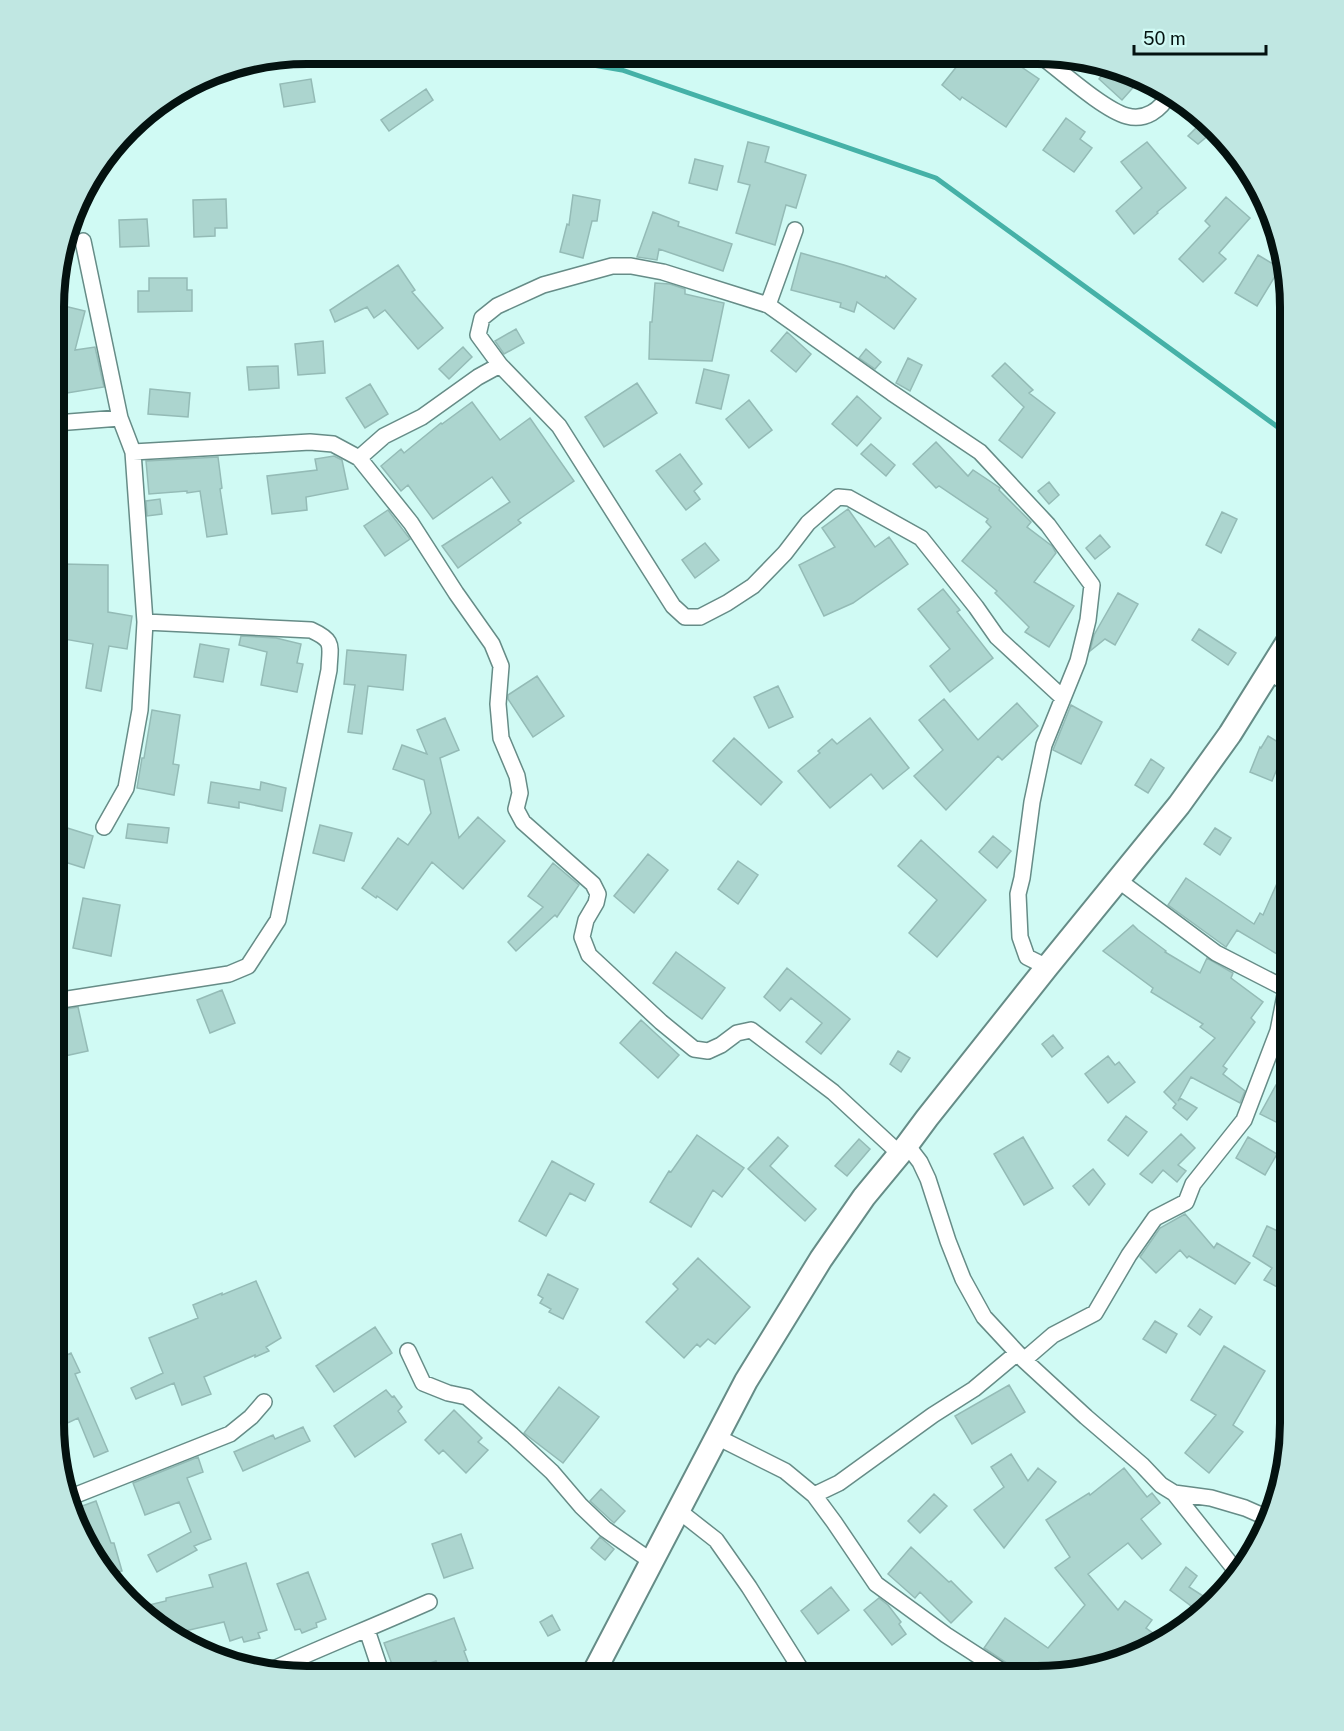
<svg xmlns="http://www.w3.org/2000/svg" width="1344" height="1731" viewBox="0 0 1344 1731" font-family="'Public Sans',sans-serif">
<style>
.lines{fill:none;stroke-linecap:round;stroke-linejoin:round}
.stream{stroke:#45b1a7;stroke-width:5}
.building{fill:#acd5cf;stroke:#94bbb6;stroke-width:1.5}
.minor-casing{stroke:#668c87;stroke-width:18}
.secondary-casing{stroke:#668c87;stroke-width:26}
.minor{stroke:#fff;stroke-width:15}
.secondary{stroke:#fff;stroke-width:22}
.rim{fill:none;stroke:#041210;stroke-width:8}
</style>
<rect width="100%" height="100%" fill="#d0faf4"/>
<g class="lines">
<!-- stream -->
<path class="stream" d="M535,55L622,70L936,178L1290,436"/>
</g>
<!-- building -->
<path class="building" d="M965,56H1005L1039,79L1006,127L962,97L960,100L942,85Z
M1106,70L1113,72L1138,82L1122,100L1099,79Z
M311,79L315,102L284,107L280,84Z
M426,89L433,100L389,131L381,120Z
M1066,118L1085,132L1080,139L1092,148L1074,172L1043,150Z
M1204,120L1215,130L1198,144L1188,136Z
M748,142L769,147L765,162L806,175L796,208L786,205L775,245L736,233L750,185L738,182Z
M1147,142L1186,188L1157,212L1158,213L1134,234L1116,211L1142,188L1121,162Z
M695,159L723,166L717,190L689,183Z
M573,195L600,200L597,221H592L583,258L560,252L567,224L569,225Z
M1226,197L1250,218L1219,253L1226,259L1203,282L1179,259L1210,226L1205,221Z
M226,199L227,228H215V236L194,237L193,200Z
M653,212L679,222L678,226L732,244L723,271L659,249L657,260L637,257Z
M147,219L149,246L120,247L119,220Z
M801,253L844,265L885,278L886,276L916,299L894,329L857,302L854,312L840,307L841,303L791,290Z
M1258,255L1280,268L1257,306L1235,293Z
M398,265L415,290L412,292L443,328L418,349L385,310L374,318L367,307L335,322L330,310Z
M149,278H187V290H192V311L138,312V291H149Z
M655,283L670,284L685,289V294L724,303L712,361L649,359L650,322H652Z
M56,304L85,311L75,350L95,347L104,387L67,393L56,390Z
M516,329L524,343L504,354L495,341Z
M787,332L811,354L796,372L771,351Z
M323,341L325,373L298,375L295,344Z
M463,347L472,357L449,379L439,369Z
M866,349L881,362L875,369L859,358Z
M908,358L922,365L910,391L896,383Z
M1005,363L1033,390L1029,393L1055,413L1022,458L999,440L1024,407L992,376Z
M278,366L279,388L249,390L247,367Z
M704,369L729,375L721,409L696,403Z
M637,383L657,413L604,447L585,417Z
M370,384L388,414L365,428L346,398Z
M150,389L190,393L188,417L148,414Z
M857,396L881,418L857,446L832,424Z
M749,400L772,430L749,448L726,419Z
M472,402L500,440L530,418L574,481L518,520L521,523L458,568L442,546L510,502L492,477L433,519L408,485L401,491L381,466L401,449L404,453L441,423L442,424Z
M936,442L968,476L973,470L1000,488L999,490L1031,522L1027,527L1052,546L1056,553L1034,582L1074,606L1049,647L1025,632L1029,627L995,593L997,591L962,561L991,527L986,522L988,519L939,486L936,488L913,464Z
M871,444L895,465L886,476L861,454Z
M680,454L702,484L694,491L700,499L686,510L656,471Z
M334,456L342,460L348,489L306,497L307,510L272,514L267,476L317,470L315,459Z
M218,457L222,488L220,489L227,534L207,537L200,491L187,493V491L149,494L146,461Z
M1049,482L1059,495L1049,504L1038,491Z
M160,499L162,514L147,516L146,501Z
M848,509L875,547L889,537L908,564L853,603L824,616L799,565L835,547L822,528Z
M388,510L410,539L385,556L364,526Z
M1222,512L1237,519L1221,553L1206,545Z
M1100,535L1110,547L1095,559L1086,548Z
M705,543L719,560L695,578L682,560Z
M62,564L108,565V612L132,616L127,649L109,646L101,691L86,688L93,644L58,638L65,592H61Z
M943,589L960,610L957,612L993,658L950,692L930,666L950,649L918,609Z
M1118,593L1138,604L1115,645L1105,639L1090,651L1094,635Z
M1199,629L1236,653L1228,665L1192,640Z
M241,636L276,638L301,644L297,663L303,664L297,692L261,685L267,652L239,645Z
M200,644L229,649L223,682L194,677Z
M347,650L406,655L403,690L368,686L362,734L348,732L355,685L344,684Z
M537,676L564,716L533,737L508,699V695Z
M778,686L793,717L769,728L754,697Z
M944,699L978,740L1017,703L1038,726L1002,760L998,756L946,810L914,776L943,750L919,720Z
M1071,705L1102,722L1081,764L1053,750Z
M152,710L180,715L173,764L179,765L174,795L137,788L142,758H144Z
M445,718L459,750L440,758L459,838L478,817L505,841L463,889L432,862L397,910L377,896L376,898L362,888L398,838L408,845L431,813L424,780L393,769L402,745L427,754L417,730Z
M870,718L909,768L883,789L871,774L830,808L798,771L820,753L818,751L832,739L837,744Z
M1268,736L1286,747L1272,781L1250,772L1260,747L1261,748Z
M734,738L782,782L761,805L713,761Z
M1151,759L1164,768L1148,793L1135,785Z
M211,782L260,790L261,782L286,788L282,811L239,802V808L208,803Z
M128,824L169,828L167,843L126,838Z
M320,825L352,833L344,861L313,853Z
M61,826L93,836L84,868L55,859V846Z
M1215,828L1231,838L1220,855L1204,844Z
M993,836L1011,851L997,868L979,852Z
M921,840L986,900L937,957L909,933L937,900L898,866Z
M648,854L668,870L634,913L614,896Z
M738,861L758,875L738,904L718,889Z
M553,863L579,885L557,917L555,915L516,951L508,942L543,907L528,896Z
M1186,878L1254,924L1260,913L1263,915L1279,879L1290,884V943L1282,957L1237,930L1226,947L1168,905Z
M83,898L120,905L111,956L73,948Z
M1133,925L1138,930L1166,951L1165,952L1200,973L1207,958L1233,973L1231,978L1263,1002L1251,1018L1255,1022L1223,1066L1227,1069L1223,1074L1245,1091L1240,1103L1191,1077L1178,1101L1180,1098L1197,1108L1187,1120L1173,1108L1176,1104L1164,1092L1215,1038L1200,1027L1203,1024L1151,992L1153,988L1103,951Z
M676,952L725,988L702,1019L653,983Z
M787,968L850,1019L821,1054L806,1042L822,1023L791,998L780,1011L764,997Z
M222,990L235,1023L210,1033L197,1000Z
M78,1007L88,1051L60,1057L55,1035V1011Z
M641,1020L679,1055L658,1078L620,1043Z
M1053,1035L1063,1048L1052,1057L1042,1044Z
M898,1051L910,1058L901,1072L890,1064Z
M1108,1056L1115,1065L1119,1062L1135,1082L1108,1103L1085,1074Z
M1276,1085L1290,1092V1111L1282,1125L1260,1114Z
M1126,1116L1147,1132L1128,1156L1108,1140Z
M1181,1134L1195,1148L1178,1165L1186,1171L1177,1182L1163,1170L1152,1183L1140,1174Z
M697,1135L744,1168L722,1197L713,1190L691,1227L650,1202L669,1171L671,1172Z
M778,1137L788,1146L770,1166L816,1209L805,1221L748,1169Z
M1023,1137L1053,1188L1024,1205L994,1154Z
M1248,1137L1277,1154L1265,1175L1236,1158Z
M859,1139L870,1149L847,1176L835,1166Z
M552,1161L594,1184L585,1201L570,1193L546,1236L519,1221Z
M1093,1169L1105,1184L1089,1205L1073,1186Z
M1185,1214L1214,1248L1217,1243L1250,1263L1235,1284L1189,1256L1187,1258L1180,1250L1156,1273L1140,1257L1160,1228Z
M1267,1226L1290,1237V1267L1279,1288L1264,1280L1272,1268L1253,1256Z
M698,1258L750,1307L715,1344L708,1339L700,1347L697,1344L684,1358L646,1322L678,1289L673,1284Z
M548,1274L578,1289L563,1319L549,1312L551,1309L540,1303L543,1298L538,1295Z
M256,1281L281,1338L266,1347L269,1351L255,1357V1355L204,1377L211,1394L182,1405L174,1383L136,1399L131,1388L163,1373L149,1338L198,1318L193,1305L222,1293V1295Z
M1200,1309L1212,1317L1200,1335L1188,1326Z
M1155,1321L1177,1334L1166,1353L1143,1339Z
M375,1327L392,1353L334,1392L316,1366Z
M1224,1346L1265,1371L1233,1425L1243,1432L1209,1473L1185,1453L1216,1415L1191,1400Z
M71,1353L80,1372L75,1374L108,1451L94,1457L78,1418L55,1429L54,1424V1397L61,1394L54,1380V1361Z
M1009,1385L1025,1412L972,1444L955,1416Z
M559,1387L599,1417L563,1463L524,1433Z
M386,1390L392,1397L394,1396L402,1407L398,1411L406,1422L355,1457L334,1426Z
M454,1410L482,1438L478,1442L488,1450L466,1473L443,1450L439,1454L425,1440Z
M303,1427L310,1441L243,1471L234,1452L273,1435L275,1439Z
M1011,1454L1028,1481L1038,1468L1056,1482L1004,1548L974,1510L1004,1487L991,1467Z
M198,1457L203,1472L187,1478L211,1539L194,1546L197,1550L157,1572L148,1555L191,1532L179,1502L145,1515L133,1483Z
M1124,1468L1147,1497L1152,1493L1160,1503L1141,1519L1161,1544L1142,1559L1128,1543L1088,1574L1118,1610L1125,1601L1152,1620L1146,1628L1164,1641L1149,1651L1037,1677H1025L1016,1669L984,1648L1005,1618L1048,1648L1085,1605L1055,1568L1070,1557L1046,1520L1089,1493L1090,1495Z
M601,1489L625,1511L614,1523L590,1501Z
M934,1494L947,1506L920,1533L908,1521Z
M96,1501L111,1543H114L122,1571L106,1575L80,1536L74,1509Z
M461,1534L473,1568L444,1578L432,1544Z
M600,1537L614,1549L605,1560L591,1548Z
M911,1547L949,1582L951,1581L972,1602L951,1623L920,1592L915,1598L888,1574Z
M246,1563L267,1630L258,1633L260,1638L244,1642L242,1637L230,1641L224,1622L168,1635L137,1608L166,1601V1598L213,1587L209,1575Z
M1186,1567L1197,1576L1189,1587L1214,1603L1203,1615L1170,1590Z
M308,1572L326,1619L316,1623L317,1627L302,1633L300,1629L295,1630L277,1584Z
M831,1587L849,1610L818,1634L801,1611Z
M879,1598L888,1605L901,1622L899,1624L906,1634L892,1645L864,1610Z
M552,1615L560,1630L548,1636L540,1622Z
M454,1618L466,1650L464,1651L473,1675H441L436,1661L396,1675L384,1643Z"/>
<g class="lines">
<!-- minor casing -->
<g class="minor-casing">
<path id="minor" d="M1041,56C1062,72 1104,110 1127,116C1145,121 1161,110 1169,94
M83,241L120,418L133,452L145,622L140,710L126,788L104,827
M768,305L795,230
M500,365L478,335L482,318L497,306L543,285L612,266H631L663,272L768,305L892,393L980,452L1048,525L1092,585L1088,620L1078,661L1044,745L1032,802L1022,878L1018,894L1020,937L1027,957L1047,967
M56,423L120,418
M133,452L310,442L333,444L359,458L411,523L456,593L492,644L501,666L498,704L501,738L517,776L520,793L516,809L523,822L593,884L598,894L596,903L586,920L582,937L589,955L661,1022L694,1049L708,1051L721,1045L737,1033L751,1030L833,1092L900,1154
M359,458L384,436L422,417L478,377L500,365L559,426L673,606L685,617H700L727,603L753,586L785,553L808,523L838,497L849,498L921,538L976,607L997,637L1063,698
M1269,671L1290,686
M1118,880L1216,953L1290,991
M55,1001L229,974L248,966L278,920L329,670C330,645 335,641 311,630L145,622
M907,1145L920,1162L928,1179L948,1241L963,1279L984,1317L1024,1360L1086,1417L1142,1465L1161,1485L1174,1493L1233,1567L1241,1572
M408,1351L423,1383L448,1393L467,1397L512,1435L552,1472L581,1506L605,1529L651,1561
M1024,1360L1053,1335L1095,1313L1129,1255L1155,1218L1186,1202L1193,1184L1244,1120L1278,1031L1286,990
M717,1437L785,1471L814,1495L839,1483L933,1415L974,1389L1017,1353
M1174,1493L1211,1498L1245,1508L1270,1519
M814,1495L834,1522L876,1584L946,1635L1011,1677
M71,1497L230,1434L251,1417L264,1402
M679,1511L716,1540L749,1587L805,1676
M367,1630L382,1675
M267,1672C320,1648 375,1626 429,1602"/>
</g>
<!-- secondary casing -->
<g class="secondary-casing">
<path id="secondary" d="M592,1676L746,1381L821,1259L864,1197L907,1145L927,1118L1047,967L1179,805L1230,734L1290,638"/>
</g>
<!-- minor -->
<use href="#minor" class="minor"/>
<!-- secondary -->
<use href="#secondary" class="secondary"/>
</g>
<!-- crop -->
<path d="M0 0H1344V1731H0ZM307 64H1037A243 243 0 0 1 1280 307V1423A243 243 0 0 1 1037 1666H307A243 243 0 0 1 64 1423V307A243 243 0 0 1 307 64Z" fill="#c0e7e2" fill-rule="evenodd"/>
<path class="rim" d="M307 64H1037A243 243 0 0 1 1280 307V1423A243 243 0 0 1 1037 1666H307A243 243 0 0 1 64 1423V307A243 243 0 0 1 307 64Z"/>
<!-- scale -->
<path d="M1134 45v9h132v-9" fill="none" stroke="#041210" stroke-width="3"/>
<text x="1143" y="45" font-size="18" fill="#041210" stroke="#d0faf4" stroke-width="4.5" paint-order="stroke">50 m</text>
</svg>
